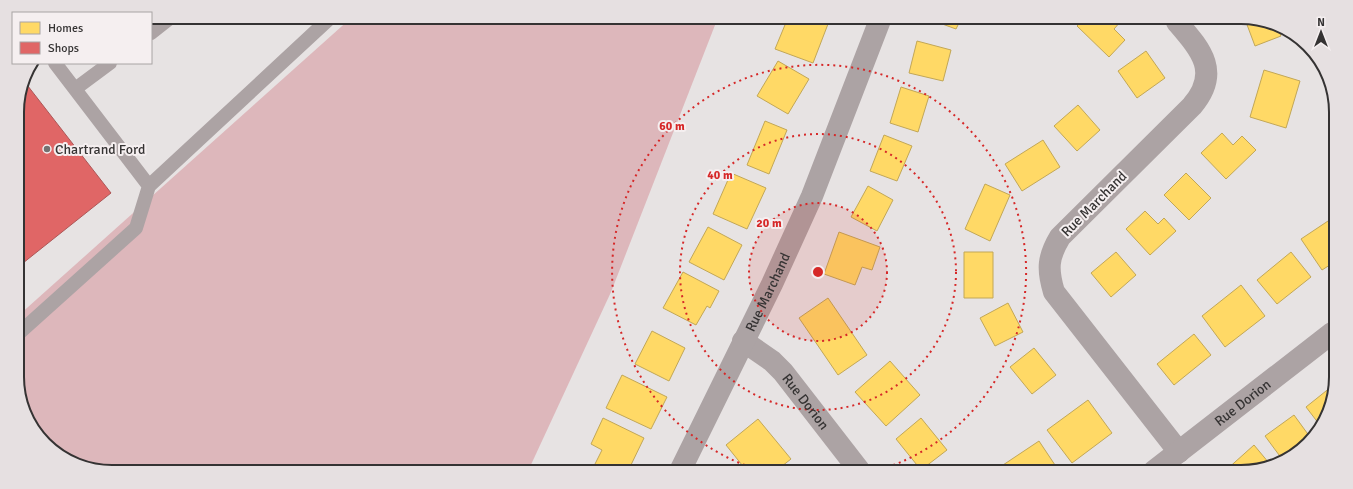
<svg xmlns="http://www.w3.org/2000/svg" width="1353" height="489" viewBox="0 0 1353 489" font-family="Signika,sans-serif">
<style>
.forest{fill:#ddb7bb}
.homes{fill:#ffd966;stroke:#c2a757}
.shops{fill:#e06666;stroke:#ad5757}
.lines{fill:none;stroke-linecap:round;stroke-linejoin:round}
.service{stroke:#aca3a4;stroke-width:14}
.minor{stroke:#aca3a4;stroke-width:22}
.ring{fill:none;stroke:#d62828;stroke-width:2;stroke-dasharray:2 4}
.poi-dot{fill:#737171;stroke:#f5eff0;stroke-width:1.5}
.labels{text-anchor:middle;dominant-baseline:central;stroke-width:4;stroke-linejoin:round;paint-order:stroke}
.poi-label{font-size:14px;fill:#353333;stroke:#f5eff0;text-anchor:start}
.street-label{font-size:14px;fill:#353333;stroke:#f5eff0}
.rim{fill:none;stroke:#353333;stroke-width:2}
.centre{fill:#d62828;stroke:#f5eff0;stroke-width:2}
.ring-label{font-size:12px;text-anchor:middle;font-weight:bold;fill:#d62828;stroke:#f5eff0;stroke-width:4;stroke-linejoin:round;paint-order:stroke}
</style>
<rect width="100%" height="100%" fill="#e7e3e3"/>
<!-- forest -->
<path class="forest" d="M351,18L717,20L611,292L529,469L82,467L41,440L19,395L18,316Z"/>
<!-- homes -->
<path class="homes" d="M787,20H817L828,24L813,63L775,49Z
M934,21H960L956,29Z
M1082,21H1121L1114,29L1125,40L1109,57L1077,26Z
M1246,22H1271L1277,26L1281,36L1255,46Z
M917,41L951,50L943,81L909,73Z
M1146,51L1165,78L1137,98L1118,71Z
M778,61L809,79L788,114L757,96Z
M1264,70L1300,81L1286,128L1250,117Z
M901,87L929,96L918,132L890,123Z
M1078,105L1100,130L1077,151L1054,126Z
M765,121L787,130L769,174L747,165Z
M1222,133L1233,145L1242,136L1256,150L1226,179L1201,153Z
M884,135L912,146L897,181L870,171Z
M1043,140L1060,167L1022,191L1005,164Z
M731,173L766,188L747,229L713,214Z
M1186,173L1211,198L1189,220L1164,195Z
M985,184L1010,195L990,241L965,229Z
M868,186L893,200L877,231L851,217Z
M1145,211L1158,224L1164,218L1176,231L1150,255L1126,229Z
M1334,217L1333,263L1322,270L1301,239Z
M708,227L742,245L724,280L689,262Z
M839,232L880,247L872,270L862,267L855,285L824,274Z
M964,252H993V298H964Z
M1116,252L1136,275L1111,297L1091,273Z
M1291,252L1311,277L1277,304L1257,280Z
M683,272L719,291L710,308L707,306L696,325L663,308Z
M1241,285L1265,316L1225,347L1202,316Z
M828,298L867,355L838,375L799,318Z
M1008,303L1023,332L995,346L980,318Z
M652,331L685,348L669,381L635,364Z
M1194,334L1211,355L1174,385L1157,364Z
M1034,348L1056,375L1032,394L1010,367Z
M890,361L920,395L886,426L855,392Z
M622,375L667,397L651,429L606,408Z
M1331,387V407L1319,424L1306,407Z
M1088,400L1112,433L1072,463L1047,430Z
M1294,415L1310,437L1299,452L1282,459L1265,436Z
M603,418L644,438L629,469H599L594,466L602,450L591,444Z
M921,418L947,450L921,470L896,439Z
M758,419L791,459L777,470H746L726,445Z
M1039,441L1059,471H998L997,469Z
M1254,445L1269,463L1247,472H1226L1225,471Z"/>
<!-- shops -->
<path class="shops" d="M24,81L111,193L18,267L17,106Z"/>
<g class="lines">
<!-- service -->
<path class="service" d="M151,33L170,18L174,17
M55,63L149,186
M75,89L110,63
M18,334L136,228L149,186L330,18"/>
<!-- minor -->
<g class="minor">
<path d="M1177,22C1201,50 1221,72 1192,106L1060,237C1048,257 1047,269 1054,292L1179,452"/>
<path id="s1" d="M743,341L772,361L783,372L859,470"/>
<path id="s2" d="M681,469L772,284L812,196L880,20"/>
<path id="s3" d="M1154,471L1332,333"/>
</g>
</g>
<!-- distance rings -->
<circle cx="818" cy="272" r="69" fill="#d62828" fill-opacity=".12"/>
<g class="ring">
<circle cx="818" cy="272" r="69"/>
<circle cx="818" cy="272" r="138"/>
<path d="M756 469A207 207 0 1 1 879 470"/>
</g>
<!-- markers -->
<circle class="poi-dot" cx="47" cy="149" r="4"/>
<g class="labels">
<!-- poi labels -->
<g class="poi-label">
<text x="55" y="149">Chartrand Ford</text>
</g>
<!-- street labels -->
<g class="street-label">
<text transform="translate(1094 204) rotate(-45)">Rue Marchand</text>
<text stroke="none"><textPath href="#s2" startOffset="197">Rue Marchand</textPath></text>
<text stroke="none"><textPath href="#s1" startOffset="88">Rue Dorion</textPath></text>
<text stroke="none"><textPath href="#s3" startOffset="112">Rue Dorion</textPath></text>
</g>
</g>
<!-- crop -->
<path d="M0 0H1353V489H0ZM112 24H1241A88 88 0 0 1 1329 112V377A88 88 0 0 1 1241 465H112A88 88 0 0 1 24 377V112A88 88 0 0 1 112 24Z" fill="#e6e0e1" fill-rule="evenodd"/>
<path class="rim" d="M112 24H1241A88 88 0 0 1 1329 112V377A88 88 0 0 1 1241 465H112A88 88 0 0 1 24 377V112A88 88 0 0 1 112 24Z"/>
<circle cx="818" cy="272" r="6" class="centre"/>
<g class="ring-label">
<text x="672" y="130">60 m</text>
<text x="720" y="179">40 m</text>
<text x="769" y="227">20 m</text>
</g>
<!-- legend -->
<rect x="12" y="12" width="140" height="52" fill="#f5eff0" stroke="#a8a4a4"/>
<rect x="20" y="22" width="20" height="12" fill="#ffd966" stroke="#a8a4a4"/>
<text x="48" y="32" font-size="12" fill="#353333">Homes</text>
<rect x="20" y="42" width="20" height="12" fill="#e06666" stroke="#a8a4a4"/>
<text x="48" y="52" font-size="12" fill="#353333">Shops</text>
<!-- north arrow -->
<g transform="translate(1321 32)" stroke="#f5eff0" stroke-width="3" paint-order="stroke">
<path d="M0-3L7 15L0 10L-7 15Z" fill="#353333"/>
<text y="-6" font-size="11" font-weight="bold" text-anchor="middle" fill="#353333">N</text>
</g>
</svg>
